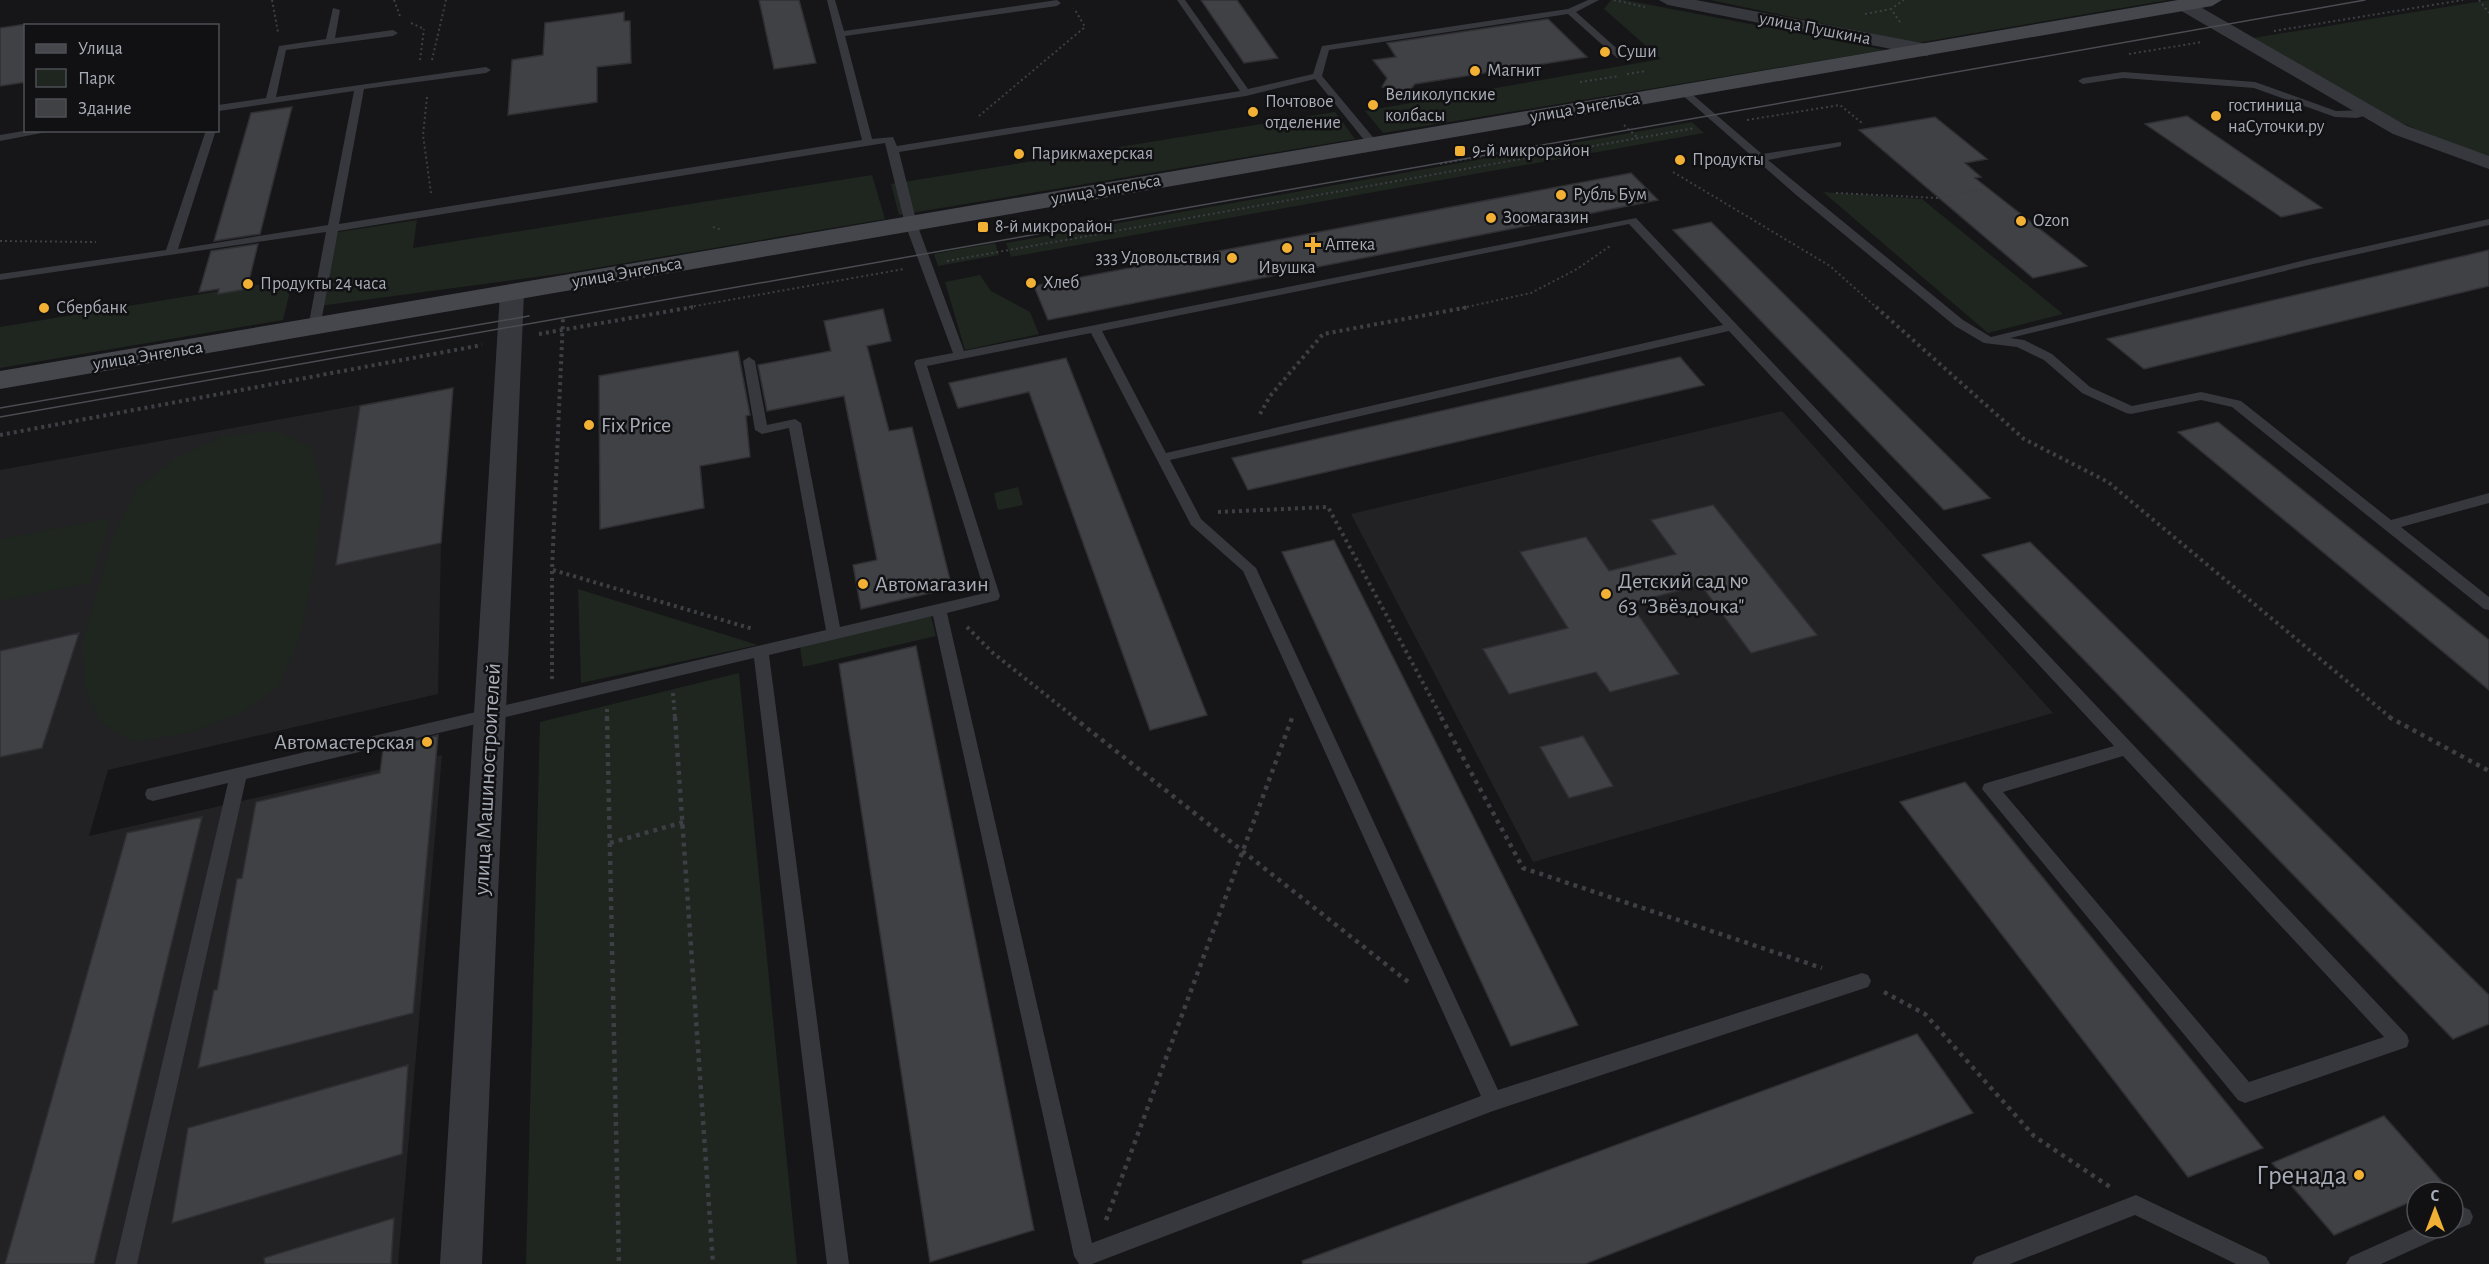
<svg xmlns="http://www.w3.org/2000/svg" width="2489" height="1264" viewBox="0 0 2489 1264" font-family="'Alegreya Sans',sans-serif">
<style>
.built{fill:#222225}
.green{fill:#1e261f}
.building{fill:#404145;stroke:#303034;stroke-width:1.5}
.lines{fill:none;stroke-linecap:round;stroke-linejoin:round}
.path-far2{stroke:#3d3f44;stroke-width:2;stroke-dasharray:2 3;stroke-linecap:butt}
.path-far1{stroke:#3d3f44;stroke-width:4;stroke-dasharray:3 4;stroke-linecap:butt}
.path{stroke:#3d3f44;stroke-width:4.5;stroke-dasharray:4 5;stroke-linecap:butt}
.service{fill:#37383d;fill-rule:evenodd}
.minor{fill:#37383d;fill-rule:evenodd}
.secondary{fill:#45474d;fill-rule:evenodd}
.tram{stroke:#4a4c52;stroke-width:1.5}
.poi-dot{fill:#f2b134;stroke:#111113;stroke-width:2}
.labels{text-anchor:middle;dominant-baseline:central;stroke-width:5;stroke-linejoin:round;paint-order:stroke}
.far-street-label{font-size:18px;fill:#a8adb8;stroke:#111113}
.far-poi-label{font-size:18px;fill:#a8adb8;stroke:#111113;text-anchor:start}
.poi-label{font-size:22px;fill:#a8adb8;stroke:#111113;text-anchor:start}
.street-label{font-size:22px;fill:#a8adb8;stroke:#111113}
.near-poi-label{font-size:27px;fill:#a8adb8;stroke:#111113;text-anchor:end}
</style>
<rect width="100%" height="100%" fill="#161618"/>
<!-- built -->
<path class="built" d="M453,388L441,543L438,694L108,770L89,836L442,755L398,1264H0V470Z
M1782,411L2053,713L1533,862L1351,514Z"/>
<!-- green -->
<path class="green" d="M1611,0H1625L1885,50L1383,133L1365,111L1661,59L1604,9Z
M1710,0H2168L1917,43Z
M2489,0V157L2446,143L2383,114L2253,38Z
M1335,112L1355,139L899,215L891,184Z
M1692,122L1704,133L1011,257L1006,243Z
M872,175L885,219L566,273L319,306L338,232L417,220L413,248Z
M1823,192L1922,199L2063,314L1988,333Z
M995,243L999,255L938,266L934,254Z
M980,275L991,291L1030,312L1039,334L965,350L945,282Z
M293,279L283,320L0,368V327Z
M279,431L311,448L323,492L314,567L300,637L278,687L242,713L188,733L135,742L102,724L85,690L82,644L113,537L137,489L175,459L223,436Z
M1018,487L1023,505L998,510L994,493Z
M111,518L90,583L0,601V539Z
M578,589L758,645L581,683Z
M931,616L936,636L803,667L800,646Z
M739,673L797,1264H526L540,722Z"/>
<!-- building -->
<path class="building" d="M759,0H799L816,63L774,69Z
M1201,0H1237L1278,58L1244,63Z
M624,12V21H630L631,63L597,67V102L508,115L512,60L543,55L545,23Z
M1548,19L1587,57L1415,84L1411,89L1402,90L1382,87L1387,78L1373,60L1396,57L1387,43Z
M26,24V82L0,86V28Z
M292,107L260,234L214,241L251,113Z
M2187,116L2322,208L2281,217L2145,124Z
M1935,117L1987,159L1965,163L1981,177L1975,178L2087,266L2033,278L1859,130Z
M1631,173L1658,200L1048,320L1034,286Z
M1711,222L1990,498L1944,510L1673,230Z
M258,244L247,289L218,294L219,289L199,292L211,251Z
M2489,250V286L2144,369L2107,339Z
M883,309L891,341L867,346L889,431L912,427L952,588L861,609L853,565L877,560L844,396L767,411L758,365L831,351L824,321Z
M738,351L750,415L746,416L750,457L700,466L704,508L600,529L599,376Z
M1680,357L1704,385L1248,490L1232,458Z
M1066,358L1207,715L1150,730L1029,392L958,408L949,383Z
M453,388L441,543L336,565L360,406Z
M2218,422L2489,640V690L2178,432Z
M1713,505L1817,635L1751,653L1701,585L1630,603L1679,674L1610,692L1596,672L1509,694L1483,649L1568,628L1520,552L1586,537L1609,571L1676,554L1651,520Z
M1334,540L1578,1025L1511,1046L1282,552Z
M2030,542L2489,995V1024L2453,1039L1982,555Z
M79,633L42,748L0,757V651Z
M916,646L1034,1230L930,1262L839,664Z
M438,735L413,1013L198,1068L214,990H217L237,879L242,878L256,802L380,773L383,749Z
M1583,736L1613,786L1569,798L1540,747Z
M1965,782L2263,1148L2188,1177L1900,802Z
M202,817L94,1264H5L127,833Z
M1917,1034L1973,1113L1585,1264H1303L1302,1261Z
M408,1065L402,1154L172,1223L188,1128Z
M2384,1116L2446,1186L2433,1192H2417V1199L2334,1235L2272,1163Z
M394,1218L391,1264H265L264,1258Z"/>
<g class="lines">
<!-- path-far2 -->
<path class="path-far2" d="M272,0L278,32
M394,0L400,16
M1614,0L1645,7
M2479,0L2489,13
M1865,14L1891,9
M1900,22L1891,9L1904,0
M411,23L424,29
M2274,31L2463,0
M2129,54L2202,42
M420,60L424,29
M432,60L446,0
M1627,74L1646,71
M1580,82L1619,76
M427,97L423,135L431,193
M979,116L1085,27L1074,8
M1747,120L1840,105L1862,123
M1624,125L1638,138
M1440,164L1532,147
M1673,172L1830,266L1877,308
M1836,193L1937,198L1984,189
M713,227L722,230
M0,241L96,242
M947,261L1695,128
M684,308L904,269
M1462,308L1531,293L1577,269L1610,246"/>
<!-- path-far1 -->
<path class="path-far1" d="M1876,307L2024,439L2108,482L2391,718
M539,334L693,307
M1260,414L1270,396L1323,334L1469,307
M0,435L482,345
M1218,512L1328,507L1442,718
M553,570L753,629
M967,627L993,653L1075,718
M552,679V570L563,318
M673,693L675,718
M607,709V718"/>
<!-- path -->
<path class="path" d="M607,717L619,1264
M675,717L713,1264
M1073,717L1412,985
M1441,717L1523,868L1822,968
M2389,717L2489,771
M610,843L684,822
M1884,992L1925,1014L2034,1136L2110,1187
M1106,1220L1292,718"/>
<!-- service -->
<path class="service" d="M827,0H835L844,31L1057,0L1061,3L1057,6L845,36L872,139L893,137L897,146L1240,91L1177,0H1185L1248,89L1313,74L1322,46L1568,9L1588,0H1599L1576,12L1623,54V58H1617L1568,14L1329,50L1322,76L1377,142L1378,144L1373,147L1369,146L1315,79L1246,96L899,152L917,224L964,351L1636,218L2407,1035L2409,1041L2407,1047L2245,1103L2238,1100L1982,789L1984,784L1990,782L2114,746L1729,331L1170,460L1201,519L1256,568L1498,1090L1862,973L1868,975L1871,981L1868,987L1493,1111L1092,1264H1079L1074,1256L933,616L769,655L849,1264H827L754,658L246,779L137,1264H115L228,783L153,801L147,799L145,794L147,789L826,630L789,428L762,434L755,430L743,361L749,357L755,361L767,425L795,419L801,423L840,627L985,593L914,363L916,360L953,353L905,224L885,143L338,231L320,328L314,332L308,328L326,232L0,280V274L166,250L206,130H216L178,249L328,225L354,91L219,111L218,105L266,98L279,46L326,39L333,8L340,10L335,38L393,30L398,33L393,36L286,50L276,97L486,67L491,70L486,73L364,89L339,224L862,140ZM1629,224L1723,325L1166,453L1102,331ZM1091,333L1191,525L1243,571L1481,1096L1092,1243L947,613L998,600L1000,596L927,366ZM2123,756L2384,1037L2249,1082L2003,792Z
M2123,72L2255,82L2336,111L2368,110L2373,113L2357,118L2335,117L2254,88L2123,78L2083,84L2078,81L2083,78Z
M1680,89H1686L1762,154L1841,142V146L1837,147L1768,160L1963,320L1991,337L2309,259L2489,219V225L2309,265L2010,338L2024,340L2052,354L2090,387L2132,406L2201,392L2241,401L2391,520L2489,493V503L2401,527L2489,597V610L2484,609L2232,407L2201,400L2131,414L2126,413L2082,393L2044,360L2017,347L1984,343L1955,326L1795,194L1680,93Z
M29,130H57L0,141V135Z
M2136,1195L2266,1257L2270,1264H2236L2135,1215L2010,1264H1972L1976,1257Z
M2463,1207L2470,1210L2473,1217L2470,1224L2453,1231L2448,1229L2445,1235L2381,1264H2346L2350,1257L2417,1227L2453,1228V1211Z"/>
<!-- minor -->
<path class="minor" d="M1659,0H1696L1927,44L1936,50L1927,56L1668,5Z
M2183,0L2190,1L2407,126L2489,156V169L2393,134L2178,9L2175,5Z
M512,286L520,288L524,293L482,1264H440L500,293L504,288Z"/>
<!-- secondary -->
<path class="secondary" d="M2178,0H2222L2212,6L0,389V371Z"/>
<!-- tram -->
<path class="tram" d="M0,408L529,316
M0,417L2365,0"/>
</g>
<!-- markers -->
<g class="poi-dot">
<circle cx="1605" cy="52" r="6"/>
<circle cx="1475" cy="71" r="6"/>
<circle cx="1373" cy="105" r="6"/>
<circle cx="1253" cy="112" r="6"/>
<circle cx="2216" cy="116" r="6"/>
<rect x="1454" y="145" width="12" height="12" rx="3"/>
<circle cx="1019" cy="154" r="6"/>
<circle cx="1680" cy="160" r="6"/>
<circle cx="1561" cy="195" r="6"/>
<circle cx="1491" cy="218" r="6"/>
<circle cx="2021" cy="221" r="6"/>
<rect x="977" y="221" width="12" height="12" rx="3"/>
<path d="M1310 236h6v6h6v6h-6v6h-6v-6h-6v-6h6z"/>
<circle cx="1287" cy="248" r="6"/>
<circle cx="1232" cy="258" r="6"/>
<circle cx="1031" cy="283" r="6"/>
<circle cx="248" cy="284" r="6"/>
<circle cx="44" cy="308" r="6"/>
<circle cx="589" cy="425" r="6"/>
<circle cx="863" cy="584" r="6"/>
<circle cx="1606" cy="594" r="6"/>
<circle cx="427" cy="742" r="6"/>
<circle cx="2359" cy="1175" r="6"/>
</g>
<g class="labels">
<!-- far-street labels -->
<g class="far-street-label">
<text transform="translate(1815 29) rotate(11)">улица Пушкина</text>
<text transform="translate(1585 108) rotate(-10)">улица Энгельса</text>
<text transform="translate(1106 190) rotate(-10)">улица Энгельса</text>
<text transform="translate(627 273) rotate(-10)">улица Энгельса</text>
<text transform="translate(148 356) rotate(-9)">улица Энгельса</text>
</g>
<!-- far-poi labels -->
<g class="far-poi-label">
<text x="1617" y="52">Суши</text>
<text x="1487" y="71">Магнит</text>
<text x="1385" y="95">Великолупские<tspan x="1385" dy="21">колбасы</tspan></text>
<text x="1265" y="102">Почтовое<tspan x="1265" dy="21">отделение</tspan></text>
<text x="2228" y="106">гостиница<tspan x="2228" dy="21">наСуточки.ру</tspan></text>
<text x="1472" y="151">9-й микрорайон</text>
<text x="1031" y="154">Парикмахерская</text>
<text x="1692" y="160">Продукты</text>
<text x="1573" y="195">Рубль Бум</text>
<text x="1503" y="218">Зоомагазин</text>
<text x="2033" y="221">Ozon</text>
<text x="995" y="227">8-й микрорайон</text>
<text x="1325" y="245">Аптека</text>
<text x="1220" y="258" text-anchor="end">333 Удовольствия</text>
<text x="1287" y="268" text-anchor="middle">Ивушка</text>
<text x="1043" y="283">Хлеб</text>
<text x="260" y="284">Продукты 24 часа</text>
<text x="56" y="308">Сбербанк</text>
</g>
<!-- poi labels -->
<g class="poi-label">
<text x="601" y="425">Fix Price</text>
<text x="1618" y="581">Детский сад №<tspan x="1618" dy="25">63 "Звёздочка"</tspan></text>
<text x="875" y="584">Автомагазин</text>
<text x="415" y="742" text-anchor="end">Автомастерская</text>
</g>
<!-- street labels -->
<g class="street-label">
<text transform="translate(487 779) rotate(-87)">улица Машиностроителей</text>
</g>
<!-- near-poi labels -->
<g class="near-poi-label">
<text x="2347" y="1175">Гренада</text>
</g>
</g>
<!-- legend -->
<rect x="24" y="24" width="195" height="108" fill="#111113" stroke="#4d4f55" stroke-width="1.5"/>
<rect x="36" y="44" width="30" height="9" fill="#45474d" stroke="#4d4f55" stroke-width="1.5"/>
<text x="78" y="54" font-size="18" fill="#a8adb8">Улица</text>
<rect x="36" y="69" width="30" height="18" fill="#1e261f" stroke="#4d4f55" stroke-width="1.5"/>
<text x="78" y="84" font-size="18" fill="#a8adb8">Парк</text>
<rect x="36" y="99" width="30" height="18" fill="#404145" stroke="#4d4f55" stroke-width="1.5"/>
<text x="78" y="114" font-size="18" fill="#a8adb8">Здание</text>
<!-- north arrow -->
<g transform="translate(2435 1210)"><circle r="28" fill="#111113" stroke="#4d4f55" stroke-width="1.5"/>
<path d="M0-4.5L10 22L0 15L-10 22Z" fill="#f2b134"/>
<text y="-9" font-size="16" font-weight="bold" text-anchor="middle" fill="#a8adb8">С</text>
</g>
</svg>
